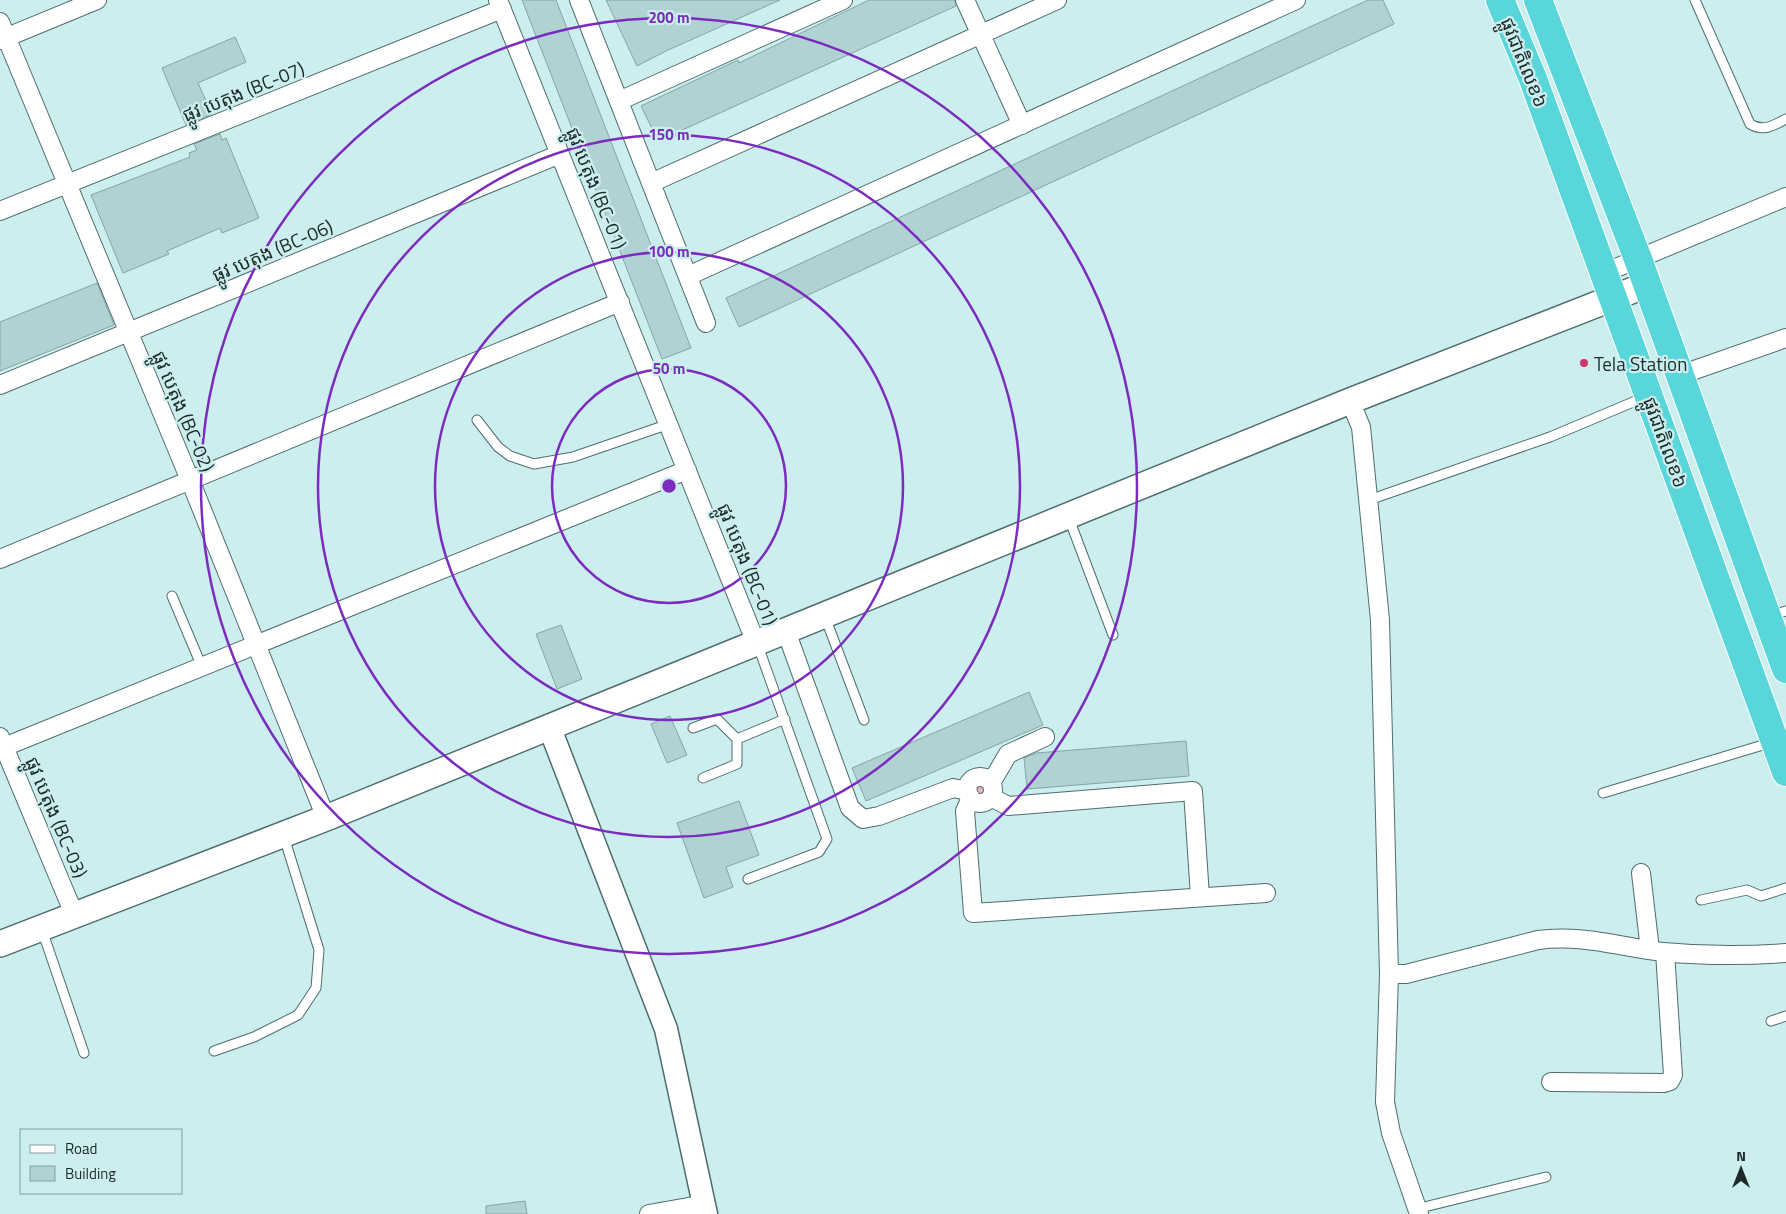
<svg xmlns="http://www.w3.org/2000/svg" width="1786" height="1214" viewBox="0 0 1786 1214" font-family="'Titillium Web','Noto Sans Khmer',sans-serif">
<style>
.green{fill:#ebb5c3}
.building{fill:#b1d2d3;stroke:#84a4a5}
.lines{fill:none;stroke-linecap:round;stroke-linejoin:round}
.service-casing{stroke:#4f6d6e;stroke-width:11}
.minor-casing{stroke:#4f6d6e;stroke-width:20}
.tertiary-casing{stroke:#4f6d6e;stroke-width:25}
.secondary-casing{stroke:#4f6d6e;stroke-width:28}
.trunk-casing{stroke:#fff;stroke-width:30}
.service{stroke:#fff;stroke-width:9}
.minor{stroke:#fff;stroke-width:18}
.tertiary{stroke:#fff;stroke-width:22}
.secondary{stroke:#fff;stroke-width:25}
.trunk{stroke:#58d6da;stroke-width:28}
.ring{fill:none;stroke:#7b2cbf;stroke-width:2.5}
.poi-dot{fill:#c63a6e;stroke:#cceeef;stroke-width:2}
.labels{text-anchor:middle;dominant-baseline:central;stroke-width:4.5;stroke-linejoin:round;paint-order:stroke}
.street-label{font-size:19px;fill:#1d2a2a;stroke:#cceeef}
.poi-label{font-size:19px;fill:#1d2a2a;stroke:#cceeef;text-anchor:start}
.centre{fill:#7b2cbf;stroke:#cceeef;stroke-width:2.5}
.ring-label{font-size:15px;text-anchor:middle;font-weight:bold;fill:#7b2cbf;stroke:#cceeef;stroke-width:4.5;stroke-linejoin:round;paint-order:stroke}
</style>
<rect width="100%" height="100%" fill="#cceeef"/>
<!-- green -->
<path class="green" d="M983,781L989,787L983,798H978L973,785L977,782Z"/>
<!-- building -->
<path class="building" d="M522,0H556L691,348L662,359Z
M606,0H780L666,51L637,66Z
M869,0H955L956,6L658,141L641,106L738,60L739,63Z
M1368,0H1383L1394,24L739,327L726,298Z
M235,37L246,62L198,83L212,114L186,125L162,68Z
M220,134L222,140L226,138L259,218L222,233L220,228L167,251L169,254L123,273L91,195L190,157L189,153L197,150L194,144Z
M97,283L114,325L0,371V322Z
M561,625L582,679L557,689L536,634Z
M1029,692L1043,725L866,801L852,768Z
M670,716L687,755L667,763L651,724Z
M1186,741L1189,776L1027,789L1024,758L1036,753Z
M739,801L759,855L726,867L733,887L704,898L677,823Z
M525,1201L527,1214H486V1206Z"/>
<g class="lines">
<!-- service casing -->
<g class="service-casing">
<path id="service" d="M1695,0L1750,124C1763,132 1773,126 1786,119
M477,420L498,447L510,456L534,464L573,457L669,424
M1369,500L1550,437L1645,397
M1068,516L1113,635
M172,596L202,667
M1770,616L1786,611
M825,617L864,720
M693,728L717,719L737,739
M703,778L737,764V739L785,719
M1603,793L1773,742
M748,879L819,852L827,839L757,643
M1701,900L1747,890L1761,896L1786,888
M42,930L84,1053
M1771,1021L1786,1016
M214,1051L254,1037L298,1015L316,988L319,950L284,837
M1416,1209L1546,1177"/>
</g>
<!-- minor casing -->
<g class="minor-casing">
<path id="minor" d="M498,0L756,643
M579,0L706,323
M965,0L1022,125
M0,22L190,480L326,818
M0,40L97,0
M619,101L843,0
M651,183L1057,0
M0,211L502,9
M1604,273L1786,197
M688,276L1296,0
M1680,375L1786,338
M0,385L560,154
M1350,401L1361,427L1380,620L1389,974L1385,1102L1391,1133L1419,1214
M0,559L620,302
M786,631L850,808L863,819L879,816L953,788L968,791
M0,737L74,914
M4,747L687,470
M967 790a13 13 0 1 1 26 0a13 13 0 1 1-26 0Z
M991,783L1008,754L1045,737
M991,797L1008,806L1193,791L1200,897
M971,798L965,811L973,913L1266,893
M1641,873L1650,950
M1389,974H1406L1538,940C1581,934 1621,947 1663,952C1705,956 1745,956 1786,953
M1551,1082L1664,1083L1670,1081L1673,1075L1665,952
M649,1214L705,1204"/>
</g>
<!-- tertiary casing -->
<g class="tertiary-casing">
<path id="tertiary" d="M549,726L666,1029L706,1214"/>
</g>
<!-- secondary casing -->
<g class="secondary-casing">
<path id="secondary" d="M0,944L326,818L1350,401L1646,285"/>
</g>
<!-- trunk casing -->
<g class="trunk-casing">
<path id="trunk" d="M1500,0L1533,79L1786,772
M1538,0L1638,259L1786,669"/>
</g>
<!-- service -->
<use href="#service" class="service"/>
<!-- minor -->
<use href="#minor" class="minor"/>
<!-- tertiary -->
<use href="#tertiary" class="tertiary"/>
<!-- secondary -->
<use href="#secondary" class="secondary"/>
<!-- trunk -->
<use href="#trunk" class="trunk"/>
</g>
<!-- distance rings -->
<g class="ring">
<circle cx="669" cy="486" r="117"/>
<circle cx="669" cy="486" r="234"/>
<circle cx="669" cy="486" r="351"/>
<circle cx="669" cy="486" r="468"/>
</g>
<!-- markers -->
<circle class="poi-dot" cx="1584" cy="363" r="5"/>
<g class="labels">
<!-- street labels -->
<g class="street-label">
<text transform="translate(1525 62) rotate(68)">ផ្លូវជាតិលេខ៦</text>
<text transform="translate(243 91) rotate(-22)">ផ្លូវ បេតុង (BC-07)</text>
<text transform="translate(597 188) rotate(68)">ផ្លូវ បេតុង (BC-01)</text>
<text transform="translate(272 250) rotate(-23)">ផ្លូវ បេតុង (BC-06)</text>
<text transform="translate(184 411) rotate(67)">ផ្លូវ បេតុង (BC-02)</text>
<text transform="translate(1666 442) rotate(70)">ផ្លូវជាតិលេខ៦</text>
<text transform="translate(748 564) rotate(68)">ផ្លូវ បេតុង (BC-01)</text>
<text transform="translate(57 817) rotate(67)">ផ្លូវ បេតុង (BC-03)</text>
</g>
<!-- poi labels -->
<g class="poi-label">
<text x="1594" y="363">Tela Station</text>
</g>
</g>
<circle cx="669" cy="486" r="8" class="centre"/>
<g class="ring-label">
<text x="669" y="23">200 m</text>
<text x="669" y="140">150 m</text>
<text x="669" y="257">100 m</text>
<text x="669" y="374">50 m</text>
</g>
<!-- legend -->
<rect x="20" y="1129" width="162" height="65" fill="#cceeef" stroke="#86a0a0"/>
<rect x="30" y="1145" width="25" height="8" fill="#ffffff" stroke="#86a0a0"/>
<text x="65" y="1154" font-size="15" fill="#1d2a2a">Road</text>
<rect x="30" y="1166" width="25" height="15" fill="#b1d2d3" stroke="#86a0a0"/>
<text x="65" y="1179" font-size="15" fill="#1d2a2a">Building</text>
<!-- north arrow -->
<g transform="translate(1741 1169)" stroke="#cceeef" stroke-width="4" paint-order="stroke">
<path d="M0-4L9 19L0 12L-9 19Z" fill="#1d2a2a"/>
<text y="-8" font-size="14" font-weight="bold" text-anchor="middle" fill="#1d2a2a">N</text>
</g>
</svg>
